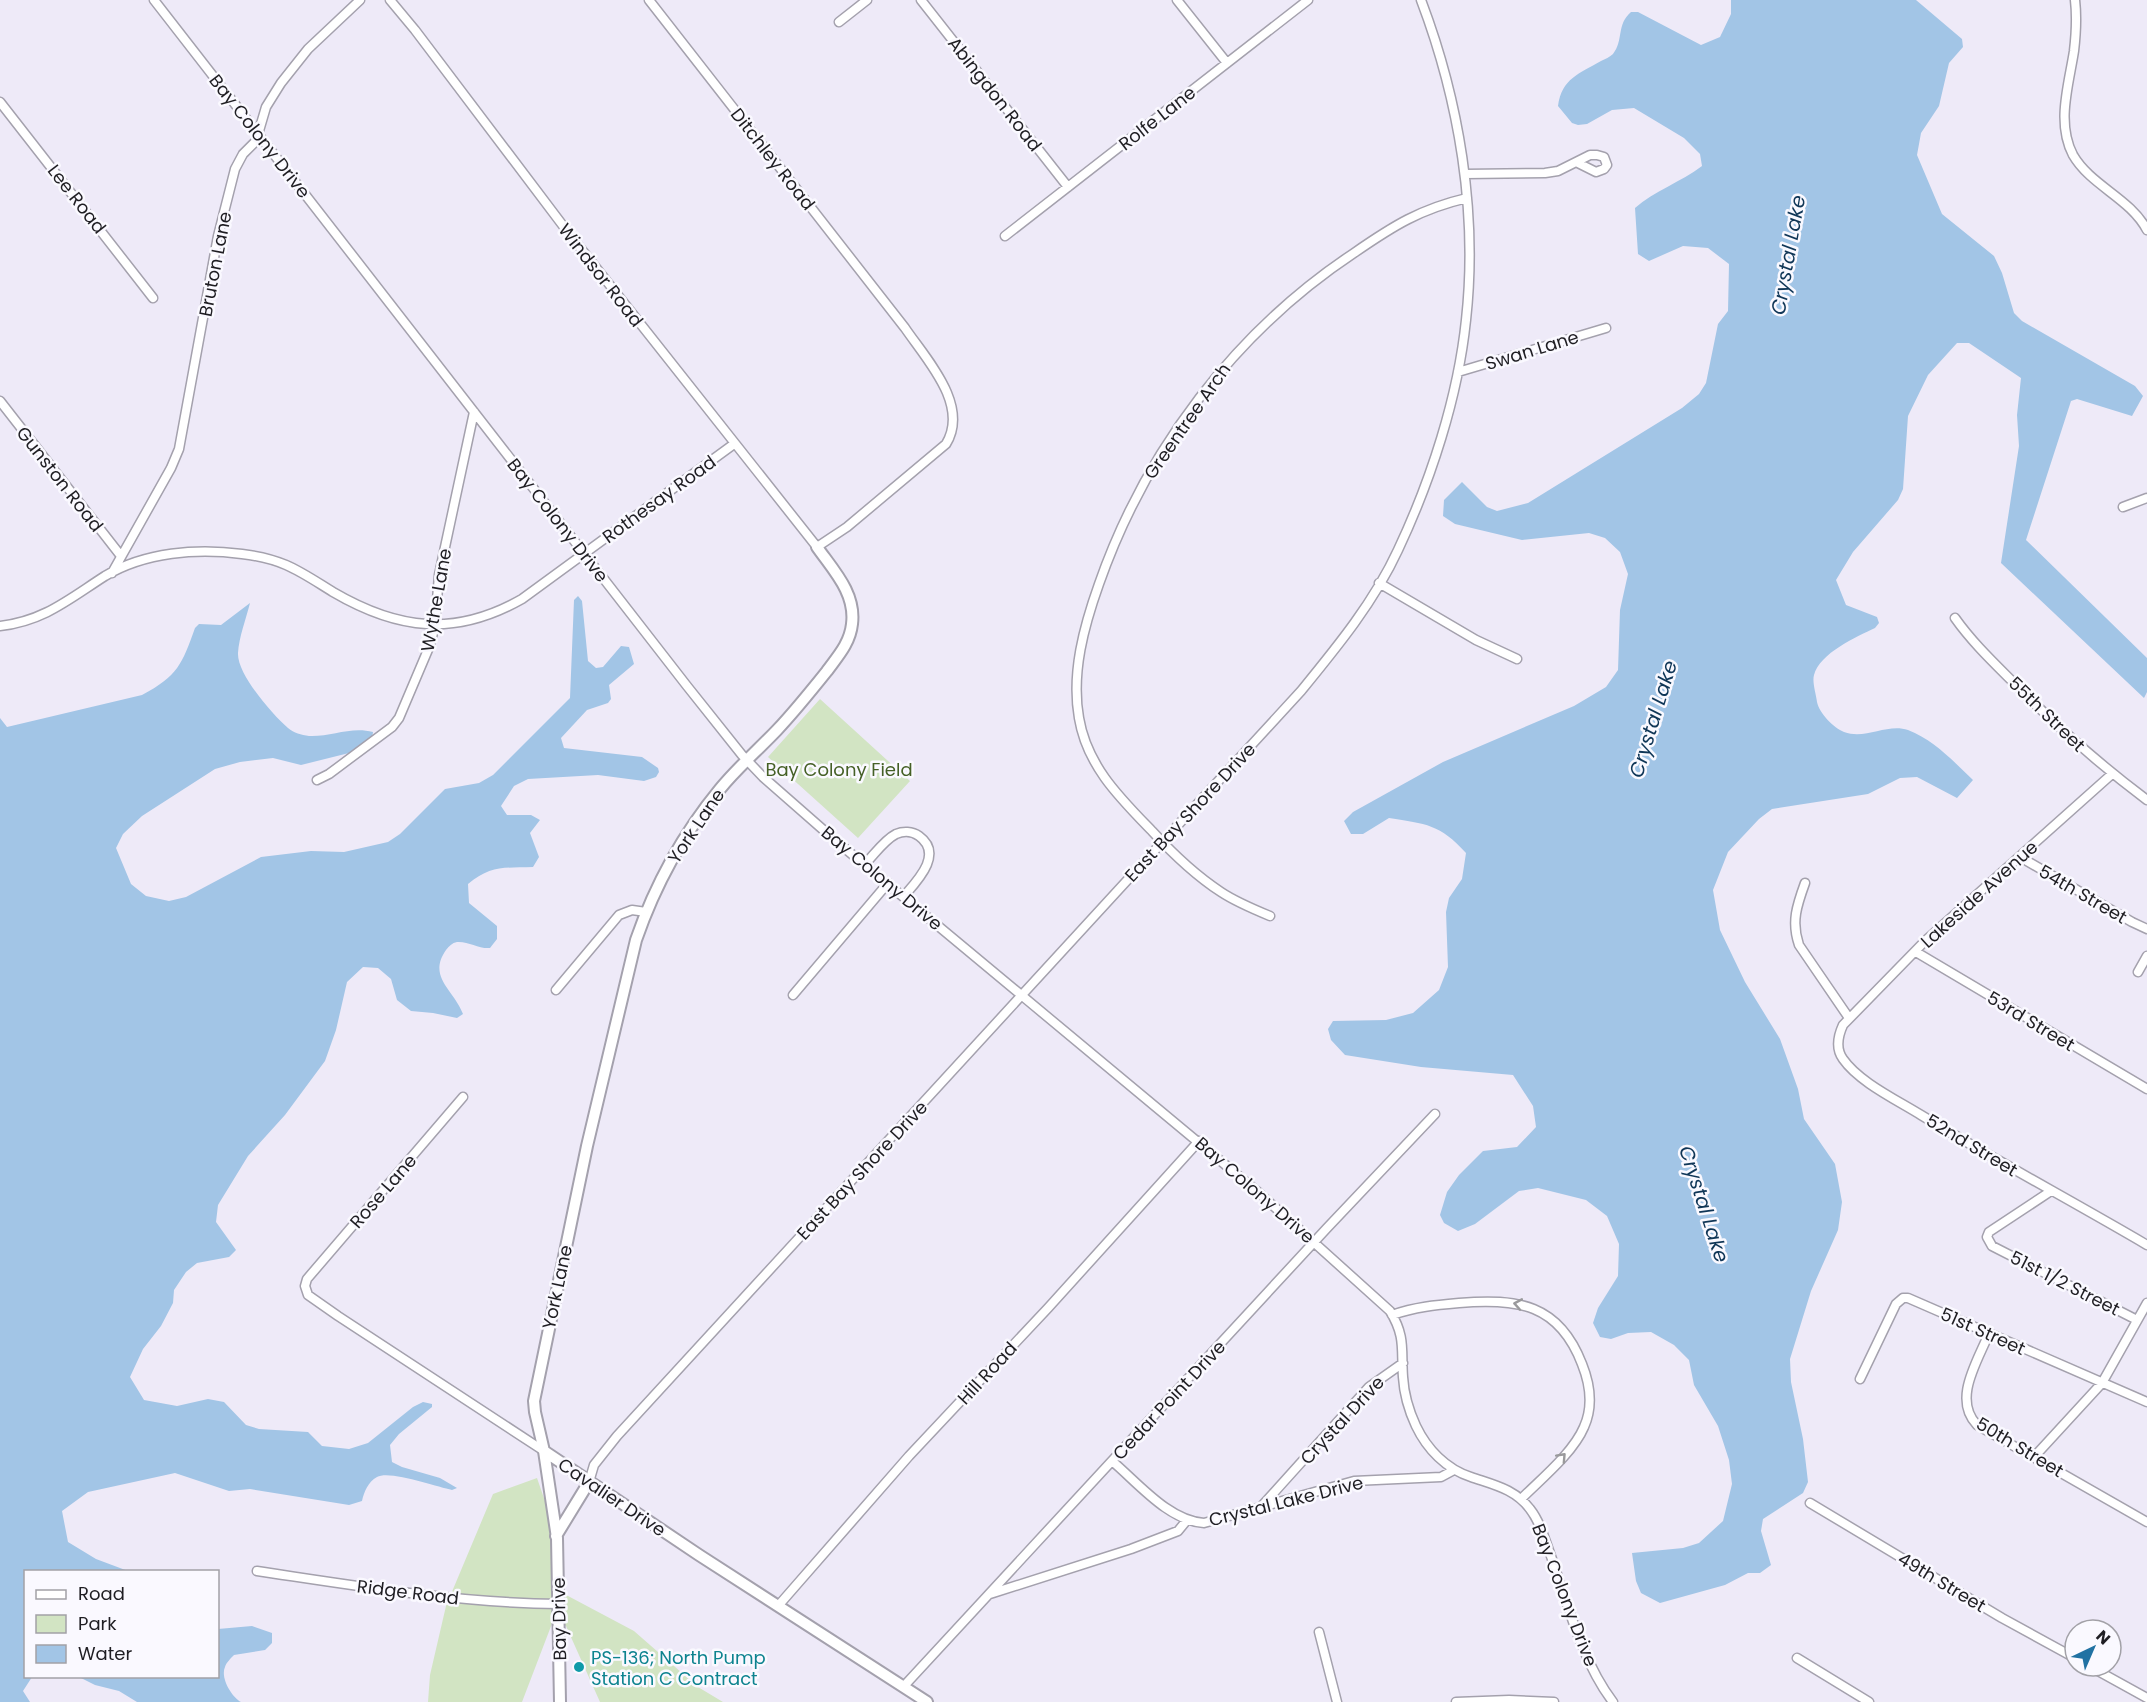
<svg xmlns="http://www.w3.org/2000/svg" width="2147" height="1702" viewBox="0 0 2147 1702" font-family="Poppins,sans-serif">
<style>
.green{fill:#d2e4c3}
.water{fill:#a2c5e6}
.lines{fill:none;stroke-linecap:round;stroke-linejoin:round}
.minor-casing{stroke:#a4a1ad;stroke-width:11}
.tertiary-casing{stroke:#a4a1ad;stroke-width:14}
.minor{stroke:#fff;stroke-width:8}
.tertiary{stroke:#fff;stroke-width:10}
.oneway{stroke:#9a9a9c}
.culture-dot{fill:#0f9aa8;stroke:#faf9ff;stroke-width:2}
.labels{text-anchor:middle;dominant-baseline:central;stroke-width:5;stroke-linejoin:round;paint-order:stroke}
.street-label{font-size:18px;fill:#1f1e23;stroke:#faf9ff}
.park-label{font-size:18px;fill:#456026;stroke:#faf9ff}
.culture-label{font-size:18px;fill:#0d838f;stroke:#faf9ff;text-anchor:start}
.water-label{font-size:20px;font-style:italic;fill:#0f3657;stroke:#faf9ff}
</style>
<rect width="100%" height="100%" fill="#eeeaf8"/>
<!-- green -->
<path class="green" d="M820,699L910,781L858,838L768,757Z
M537,1478L547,1507L552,1530L553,1588L634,1631L698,1687L723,1702H600L566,1626L553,1621L522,1702H428L430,1675L446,1606L493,1494Z"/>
<!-- water -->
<path class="water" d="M1731,0H1916L1962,39L1963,47L1949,63L1939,106L1921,133L1917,155L1942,214L1994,256L2002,273L2014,313L2022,321L2135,386L2143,396L2132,416L2077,399L2071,401L2026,540L2147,658V692L2144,698L2001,563L2019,446L2017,415L2021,378L1969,343H1957L1928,375L1908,416L1903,489L1898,500L1853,552L1836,580L1846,605L1877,617L1879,623L1875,628C1856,637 1820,653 1814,675C1812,682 1816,694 1817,702C1819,713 1834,728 1844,732C1866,740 1887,723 1908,730C1934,740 1953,761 1973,780L1957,798L1917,777L1900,778L1868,794L1772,809L1759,819L1728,852L1713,890L1720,930L1745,982L1780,1039L1798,1089L1804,1119L1835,1164L1842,1202L1838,1230L1811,1291L1790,1359L1791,1382L1803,1439L1808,1482L1803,1493L1763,1519L1761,1531L1771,1565L1760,1573H1748L1725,1585L1660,1603L1641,1593L1636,1581L1632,1553L1683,1548L1699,1543L1723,1521L1732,1484L1729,1460L1718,1426L1694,1385L1689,1360L1674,1345L1651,1332L1628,1333L1611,1339L1600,1337L1593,1323L1598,1308L1618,1276L1619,1244L1607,1216L1586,1200L1538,1188L1519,1191L1475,1224L1458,1231L1444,1223L1440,1215L1447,1192L1459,1175L1483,1151L1517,1147L1536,1127L1533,1106L1513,1075L1421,1067L1345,1055L1331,1040L1328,1029L1333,1021L1386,1020L1413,1013L1439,990L1448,967L1446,912L1449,898L1462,879L1466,853C1440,824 1426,824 1389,818L1363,834H1351L1344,821L1353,812L1443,762L1574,706L1606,687L1618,670L1620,610L1628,574L1620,552L1605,538L1589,533L1522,540L1455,524L1443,516L1444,500L1462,482L1487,507L1497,511L1528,503L1682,408L1699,394L1706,383L1718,324L1728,311L1729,264L1708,248L1683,246L1649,261L1638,254L1635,208C1654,191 1681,182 1702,166L1700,154L1684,138L1634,108L1612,110L1587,124L1578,125L1572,123L1558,106C1562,78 1579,74 1601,61C1605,59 1610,57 1613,54C1624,40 1616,25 1631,12H1638L1701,45L1720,37L1731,14Z
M578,596L582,601L588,661L596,668L603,667L621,646L629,647L634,664L609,685L611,699L608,703L587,710L561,738L564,748L642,757L658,768L659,772L656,777L644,781L598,775L528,779L514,786L501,806L507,815H531L540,820L530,833L539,857L533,867C504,868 491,865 468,884L469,903L497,926V939L490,948C479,949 468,941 457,942C452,943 449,946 446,950C427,977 454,990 463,1014L457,1018L433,1013L411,1011L397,1000L391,979L378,968L363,967L347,982L336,1030L325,1061L285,1115L248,1156L218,1205L216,1222L236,1250L229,1257L197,1263L186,1272L174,1290L173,1303L161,1326L143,1349L130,1377L144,1400L177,1406L208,1399L224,1402L246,1425L259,1429L308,1432L322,1446L349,1449L368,1443L413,1407L423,1402L432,1404V1407L399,1434L390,1445L392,1462L402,1467L440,1478L457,1488L452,1490C437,1487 390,1470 377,1477C368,1482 364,1492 362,1501L349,1505L250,1489L229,1491L175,1473L88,1492L62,1511L68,1542L96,1559L128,1571L26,1572V1676L32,1677L23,1691L30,1702H0V718L7,727L142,695C178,676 182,664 195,628L199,624L221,625L250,603C246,619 239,637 238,653C237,674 272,714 288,728C294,733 301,735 309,736C331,737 351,726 373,732L372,739L357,751L301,765L273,758L240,762L215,769L142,816L123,834L116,848L131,884L146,896L169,901L186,897L261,857L311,851L344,852L388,842L400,834L445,789L479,783L493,775L570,698L574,600Z
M252,1626L272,1633V1643L265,1650L234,1655C231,1658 226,1663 225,1667C220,1678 232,1697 241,1702H137L119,1691L95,1685L79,1677L218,1676V1629Z"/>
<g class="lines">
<!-- minor casing -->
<g class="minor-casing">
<path id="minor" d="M154,0L687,686L742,755L763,777L836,841L1258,1192L1390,1311C1406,1337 1401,1350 1403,1377C1404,1394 1409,1411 1416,1426C1427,1449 1446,1469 1471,1477C1494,1485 1515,1489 1530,1509C1541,1523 1546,1543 1552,1559C1568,1606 1583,1663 1613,1702
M390,0L415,30L567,231L817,547L847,527L946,444C970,405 926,359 905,328L649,0
M921,0L1068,187
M1177,0L1227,63
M2075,0C2077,17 2076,34 2074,51C2069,84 2056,123 2073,155C2091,186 2130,198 2147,230
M839,22L867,0
M0,102L153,298
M1590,155H1597L1604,157L1607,165L1604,169L1596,172L1576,162Z
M1465,174L1545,173L1558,171L1576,162
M1005,236L1308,0
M1458,372L1606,328
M0,401L121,556
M2123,507L2147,498
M112,573L171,468L179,449L218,236L235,169L243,154L256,141L266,107L281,83L308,49L360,0
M1379,583L1476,640L1517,659
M1955,618C1972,642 1993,662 2013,682C2055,725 2099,764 2147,800
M0,626C44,621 69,599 105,576C145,552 197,548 242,554C284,559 299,571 333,592C398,630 455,637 522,599L734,444
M2112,774L1925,941L1843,1025C1838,1036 1835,1048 1843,1059C1859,1082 1897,1100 1921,1115C1995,1160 2072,1201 2147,1245
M317,780L329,774L392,727L399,718L430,645L435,625L439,575L474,412
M2020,857L2132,922L2147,929
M865,864C874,855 884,840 896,834C903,831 912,831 919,836C944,854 917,881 904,896
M1805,883C1797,905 1791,922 1799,945L1849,1018
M1270,916C1253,909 1236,902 1221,892C1195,875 1173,854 1152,831C1120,798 1087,766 1079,718C1071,673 1084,626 1099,584C1146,450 1235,332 1354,253C1393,226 1420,209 1467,198
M1916,952L2147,1089
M2138,972L2147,956
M556,990L619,915L632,910L646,912
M793,995L888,883
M463,1097L307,1279L305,1286L308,1295L338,1316L544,1451
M2051,1191L1989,1232L1987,1237L1992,1246L2137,1320
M1392,1315C1415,1307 1436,1305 1459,1303C1518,1298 1559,1304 1582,1364C1590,1384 1593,1407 1584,1427C1573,1453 1541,1479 1521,1499
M1989,1333C1978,1361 1952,1399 1977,1425L2147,1522
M1860,1379L1896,1304L1903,1298H1908L2147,1402
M2034,1457L2102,1383L2147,1303
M1112,1461C1138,1483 1169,1521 1204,1523L1354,1481L1441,1477L1454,1470
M589,1482L594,1465L617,1436L1301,691C1337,647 1374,602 1398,550C1431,480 1458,397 1466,320C1478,213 1459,100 1421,0
M1810,1503L2002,1618L2075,1658
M1260,1508L1369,1387L1403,1363
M257,1571C358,1586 458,1603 559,1604
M990,1594L1131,1549L1178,1531L1187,1520
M778,1606L909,1456L1048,1308L1199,1141
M1319,1632L1337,1702
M1797,1658L1869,1702
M2089,1666L2147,1698
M904,1686L1327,1228L1435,1114
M1456,1702L1509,1700L1554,1702"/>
</g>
<!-- tertiary casing -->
<g class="tertiary-casing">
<path id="tertiary" d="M544,1451L699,1555L927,1702
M556,1536L589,1482
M560,1702L557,1538L544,1451L535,1412L534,1401L587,1146L636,940C655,885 683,834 720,789C737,768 758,750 777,730C794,712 811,691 827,671C838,656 850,643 852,624C856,593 833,570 817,547"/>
</g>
<!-- minor -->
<use href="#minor" class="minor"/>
<!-- tertiary -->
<use href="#tertiary" class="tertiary"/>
</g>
<!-- one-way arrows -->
<defs><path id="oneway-chevron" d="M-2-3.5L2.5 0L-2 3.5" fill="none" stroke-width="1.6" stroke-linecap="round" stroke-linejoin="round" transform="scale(1.5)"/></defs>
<g class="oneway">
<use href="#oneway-chevron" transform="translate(1518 1304) rotate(-170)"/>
<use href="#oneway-chevron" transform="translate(1562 1457) rotate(-47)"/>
</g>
<!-- markers -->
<circle class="culture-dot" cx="579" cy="1667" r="6"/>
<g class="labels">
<!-- street labels -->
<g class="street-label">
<text transform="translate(995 94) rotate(52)">Abingdon Road</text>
<text transform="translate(1157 118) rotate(-38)">Rolfe Lane</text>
<text transform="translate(260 136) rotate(52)">Bay Colony Drive</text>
<text transform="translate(773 159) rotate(52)">Ditchley Road</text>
<text transform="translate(77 199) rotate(52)">Lee Road</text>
<text transform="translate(215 264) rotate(-79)">Bruton Lane</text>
<text transform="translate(601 275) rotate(52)">Windsor Road</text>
<text transform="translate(1532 350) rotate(-17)">Swan Lane</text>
<text transform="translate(1187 421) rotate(-55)">Greentree Arch</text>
<text transform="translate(60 479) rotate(52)">Gunston Road</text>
<text transform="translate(659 499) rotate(-36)">Rothesay Road</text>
<text transform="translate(558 520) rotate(52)">Bay Colony Drive</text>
<text transform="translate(436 600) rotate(-80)">Wythe Lane</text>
<text transform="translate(2047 714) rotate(44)">55th Street</text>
<text transform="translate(1190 812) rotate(-47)">East Bay Shore Drive</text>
<text transform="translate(696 826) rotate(-56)">York Lane</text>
<text transform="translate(882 878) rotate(40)">Bay Colony Drive</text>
<text transform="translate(1979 894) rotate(-42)">Lakeside Avenue</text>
<text transform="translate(2083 894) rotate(30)">54th Street</text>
<text transform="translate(2031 1021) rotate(31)">53rd Street</text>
<text transform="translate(1972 1145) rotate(31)">52nd Street</text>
<text transform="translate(862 1170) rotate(-47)">East Bay Shore Drive</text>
<text transform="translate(1255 1190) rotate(41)">Bay Colony Drive</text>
<text transform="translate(383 1191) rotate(-49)">Rose Lane</text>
<text transform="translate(2065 1283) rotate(27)">51st 1/2 Street</text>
<text transform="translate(557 1287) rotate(-78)">York Lane</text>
<text transform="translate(1983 1331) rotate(24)">51st Street</text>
<text transform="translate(987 1373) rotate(-47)">Hill Road</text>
<text transform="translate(1169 1400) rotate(-47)">Cedar Point Drive</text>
<text transform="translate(1342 1420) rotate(-47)">Crystal Drive</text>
<text transform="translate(2020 1447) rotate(31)">50th Street</text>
<text transform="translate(612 1497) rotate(34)">Cavalier Drive</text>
<text transform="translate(1286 1501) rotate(-14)">Crystal Lake Drive</text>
<text transform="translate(1942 1582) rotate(31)">49th Street</text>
<text transform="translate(408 1592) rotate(7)">Ridge Road</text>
<text transform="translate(1565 1595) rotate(69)">Bay Colony Drive</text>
<text transform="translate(559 1619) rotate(-91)">Bay Drive</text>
</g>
<!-- park labels -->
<g class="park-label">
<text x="839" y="769">Bay Colony Field</text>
</g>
<!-- culture labels -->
<g class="culture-label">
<text x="591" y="1657">PS-136; North Pump<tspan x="591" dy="21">Station C Contract</tspan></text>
</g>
<!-- water labels -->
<g class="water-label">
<text transform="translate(1788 255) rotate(-80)">Crystal Lake</text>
<text transform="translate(1653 719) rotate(-73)">Crystal Lake</text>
<text transform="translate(1704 1204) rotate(72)">Crystal Lake</text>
</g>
</g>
<!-- legend -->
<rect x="24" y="1570" width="195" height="108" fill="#faf9ff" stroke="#a2a1a7" stroke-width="1.5"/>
<rect x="36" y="1590" width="30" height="9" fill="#ffffff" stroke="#a2a1a7" stroke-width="1.5"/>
<text x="78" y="1600" font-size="18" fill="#1f1e23">Road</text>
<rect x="36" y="1615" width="30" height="18" fill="#d2e4c3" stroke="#a2a1a7" stroke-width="1.5"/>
<text x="78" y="1630" font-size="18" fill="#1f1e23">Park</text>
<rect x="36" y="1645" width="30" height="18" fill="#a2c5e6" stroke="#a2a1a7" stroke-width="1.5"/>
<text x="78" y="1660" font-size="18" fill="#1f1e23">Water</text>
<!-- north arrow -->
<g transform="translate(2093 1648) rotate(44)"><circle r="28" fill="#faf9ff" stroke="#a2a1a7" stroke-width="1.5"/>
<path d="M0-4.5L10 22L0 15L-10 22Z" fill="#2172a3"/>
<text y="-9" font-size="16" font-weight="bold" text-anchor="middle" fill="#1f1e23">N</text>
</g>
</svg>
